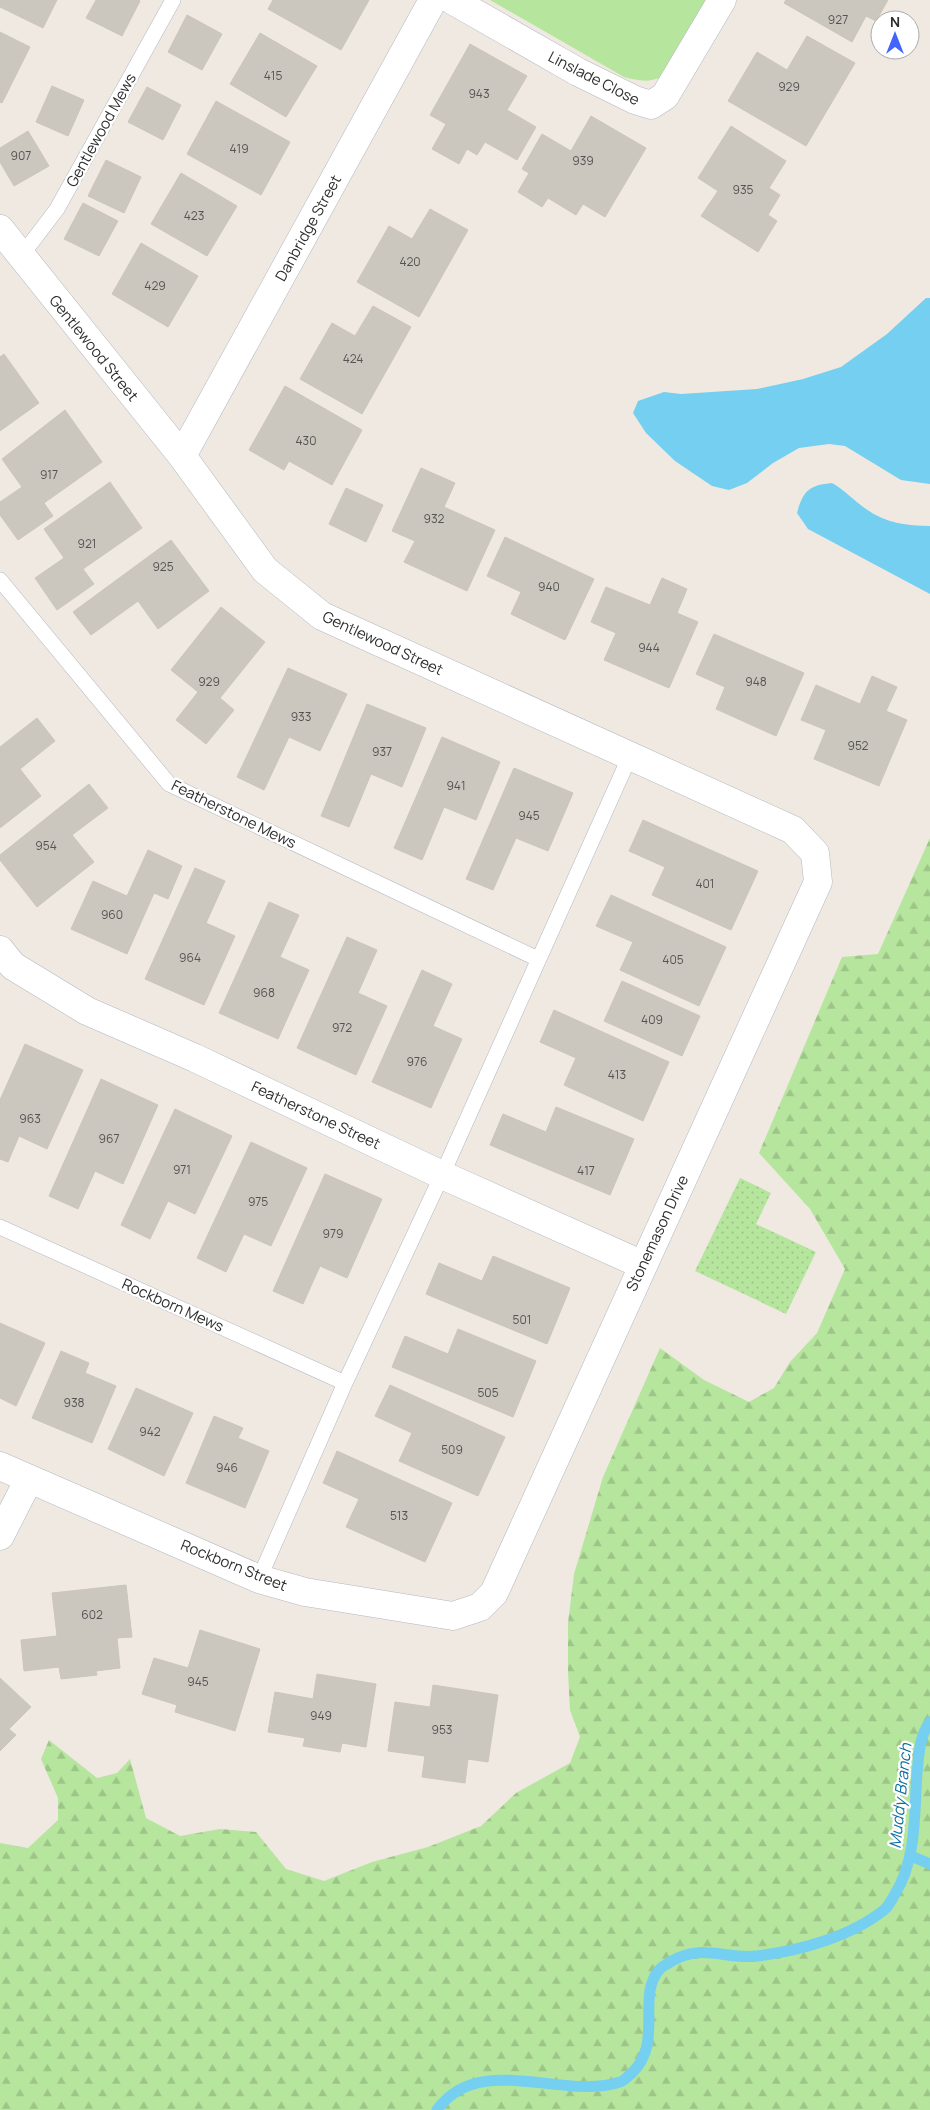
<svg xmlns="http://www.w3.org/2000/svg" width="930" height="2110" viewBox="0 0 930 2110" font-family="Manrope,sans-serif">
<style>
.grass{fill:#b6e59e}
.forest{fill:url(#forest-firs)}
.park{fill:url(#park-dots)}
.water{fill:#75cff0}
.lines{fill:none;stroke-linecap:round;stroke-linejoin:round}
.stream{stroke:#75cff0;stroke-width:11}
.building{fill:#cbc7bf;stroke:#cbc5ba}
.service-casing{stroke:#b4b7c1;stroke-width:16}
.minor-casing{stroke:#b4b7c1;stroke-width:29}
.service{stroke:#fff;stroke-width:15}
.minor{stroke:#fff;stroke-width:28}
.labels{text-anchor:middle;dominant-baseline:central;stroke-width:4.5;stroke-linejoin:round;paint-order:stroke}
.number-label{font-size:12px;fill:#555452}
.street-label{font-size:15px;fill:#2e2e2e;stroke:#fff}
.water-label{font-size:16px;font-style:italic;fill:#0d6fa3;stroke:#fff}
</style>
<defs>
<pattern id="forest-firs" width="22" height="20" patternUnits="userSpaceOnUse" patternTransform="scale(1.25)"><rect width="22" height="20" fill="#b6e59e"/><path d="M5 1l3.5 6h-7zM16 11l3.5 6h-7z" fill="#9dc588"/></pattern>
<pattern id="park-dots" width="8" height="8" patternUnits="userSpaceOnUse" patternTransform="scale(1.25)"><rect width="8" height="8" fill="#b6e59e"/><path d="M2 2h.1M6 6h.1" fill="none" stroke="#9dc588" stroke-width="1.8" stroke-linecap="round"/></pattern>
</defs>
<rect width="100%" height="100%" fill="#efe9e1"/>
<!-- grass -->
<path class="grass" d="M490,0H711L664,76C649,83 639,81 624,77Z"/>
<!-- forest -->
<path class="forest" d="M930,838V2110H0V1843L28,1848L58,1820V1798L41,1759L49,1740L97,1778L117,1773L130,1759L146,1818L180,1836L220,1829L256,1832L286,1869L324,1881L372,1862L428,1847L481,1826L516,1793L570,1763L580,1737L570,1710L568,1672V1623L574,1574L603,1477L660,1348L704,1380L749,1402L774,1388L790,1362L817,1333L845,1269L810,1209L759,1153L842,957L878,954Z"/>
<!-- park -->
<path class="park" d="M740,1178L771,1193L756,1224L816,1252L786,1314L695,1271Z"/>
<!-- water -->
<path class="water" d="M926,298H930V484L901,480L845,446L829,444L799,448L773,463L747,483L729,490L712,486L675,461L646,433L633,413L638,401L664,392L681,394L757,389L803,379L841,367L887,334Z
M832,483C845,490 854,501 866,509C885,523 907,526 930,526V594L808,529L797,513C803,491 809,485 832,483Z"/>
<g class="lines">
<!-- stream -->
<path class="stream" d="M911,1856L930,1864
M437,2110C479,2051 563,2101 620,2082C624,2081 628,2076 632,2073C664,2042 636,1997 659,1970C662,1966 668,1964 672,1961C702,1943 726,1960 757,1956C799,1951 850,1937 884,1910C889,1906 892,1899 895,1894C917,1859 914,1813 917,1773C919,1755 919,1736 930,1722"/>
</g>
<!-- building -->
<path class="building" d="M0,0H57L43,28L0,7Z
M96,0H139L140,1L122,36L86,18Z
M273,0H369L341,50L268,9Z
M786,0H888L876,21L866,16L852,42L784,3Z
M187,15L222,34L202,70L168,52Z
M0,32L30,47L2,103L0,102Z
M260,33L317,66L286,117L230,84Z
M807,36L855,63L806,146L728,101L757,52L787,70Z
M470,44L527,76L507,110L536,127L517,160L485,142L477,155L467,149L459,164L432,149L446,124L430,115Z
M52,86L84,100L68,136L36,122Z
M147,87L181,105L163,140L128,122Z
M216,101L290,142L261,195L187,154Z
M591,116L646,148L605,217L583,204L576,215L548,198L542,207L518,192L529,173L522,169L542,134L571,151Z
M731,126L786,161L769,188L780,195L768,215L777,221L758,252L701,216L718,191L698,178Z
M28,131L49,166L14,186L0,162V148Z
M106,160L141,177L124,213L88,196Z
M181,173L237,206L207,256L151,224Z
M83,203L118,221L99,256L64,239Z
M430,209L468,230L419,317L357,282L389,226L412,239Z
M141,243L198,276L168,327L112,294Z
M373,306L411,327L362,414L300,379L332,323L355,336Z
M4,354L39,403L0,431V357Z
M285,386L362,430L332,485L289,461L284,470L249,450Z
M65,410L102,462L44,503L53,516L18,540L0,515V502L22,487L2,459Z
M421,468L455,483L444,507L495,530L467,591L404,562L415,541L392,531Z
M110,482L142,528L83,569L94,584L57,610L35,578L64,558L44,529Z
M346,488L383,505L366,542L329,524Z
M505,537L594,579L565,640L511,614L521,592L487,576Z
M171,540L209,591L158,629L138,601L91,635L73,612Z
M662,578L687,589L677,613L698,622L669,688L604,660L616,633L591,622L606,587L650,605Z
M221,607L265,642L220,698L234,710L206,744L176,720L198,692L171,670Z
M714,634L804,673L776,736L716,709L725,687L696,674Z
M288,668L347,694L320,751L289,737L264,790L237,777Z
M872,676L897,687L886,711L907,720L879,786L814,759L826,730L801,720L816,685L860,704Z
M367,704L426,728L402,787L371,774L349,827L321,816Z
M37,718L55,741L20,769L41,796L0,828V747Z
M442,737L500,762L476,820L444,807L422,860L394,848Z
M514,768L573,793L548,851L516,838L493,890L466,879Z
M89,784L108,808L72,835L94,862L37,907L0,860V855Z
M643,820L758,871L731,930L652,895L665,867L629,851Z
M148,850L182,866L168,899L154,893L127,954L71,929L93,881L127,896Z
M195,868L225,881L206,923L235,936L204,1005L145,979Z
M611,895L726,947L699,1006L620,970L633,942L596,926Z
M269,902L299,915L280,957L309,970L278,1039L219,1013Z
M347,937L377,950L358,993L387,1006L356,1075L297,1048Z
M422,970L452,984L433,1026L462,1039L431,1108L372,1082Z
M622,981L700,1016L682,1056L604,1021Z
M554,1010L669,1062L643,1121L564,1085L576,1058L540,1042Z
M25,1044L83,1070L47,1149L19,1136L8,1162L0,1159V1100Z
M101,1079L158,1105L123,1184L95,1171L78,1209L49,1196Z
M556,1107L634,1139L610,1195L490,1145L503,1114L546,1132Z
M175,1109L232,1136L195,1214L168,1201L150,1239L121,1225Z
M251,1142L307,1168L271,1246L244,1234L226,1272L197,1258Z
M325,1174L382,1199L347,1278L320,1266L303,1304L273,1291Z
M493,1256L570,1288L547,1344L426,1294L439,1263L482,1281Z
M0,1323L45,1343L16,1406L0,1398Z
M458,1329L536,1361L513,1417L392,1367L405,1336L448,1354Z
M61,1351L89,1363L85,1373L116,1386L92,1443L32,1418Z
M390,1385L505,1437L478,1496L399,1461L412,1433L375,1416Z
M136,1388L193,1413L164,1476L108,1449Z
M214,1416L243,1428L238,1438L269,1451L245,1508L186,1483Z
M337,1451L452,1503L425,1562L346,1527L359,1499L323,1483Z
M126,1585L132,1637L117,1638L120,1668L96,1671L97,1675L61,1679L59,1667L24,1671L21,1640L57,1636L52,1593Z
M200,1630L260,1649L235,1731L175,1712L177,1705L142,1694L154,1658L188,1668Z
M317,1674L376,1684L366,1747L342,1743L340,1752L303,1746L305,1738L268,1732L275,1692L313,1699Z
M0,1678L31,1707L9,1729L16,1735L0,1751Z
M433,1685L498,1695L488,1762L468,1759L465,1783L422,1777L425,1756L388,1751L395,1702L430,1707Z"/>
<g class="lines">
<!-- service casing -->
<g class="service-casing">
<path id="service" d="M22,255L57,209L173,0
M0,580L169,784L538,959
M0,1227L345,1383
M259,1579L345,1383L442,1175L630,756"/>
</g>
<!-- minor casing -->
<g class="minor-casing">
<path id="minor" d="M452,0L578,72L635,100L651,105L665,96L722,0
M0,229L182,456L265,570L322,616L793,830L815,853L818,882L494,1593L480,1607L453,1616L305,1592L259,1579L0,1466
M182,456L433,0
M0,950L13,966L87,1011L195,1058L442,1175L643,1265
M0,1536L29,1479"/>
</g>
<!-- service -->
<use href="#service" class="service"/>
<!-- minor -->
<use href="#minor" class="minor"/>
</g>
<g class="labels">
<!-- number labels -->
<g class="number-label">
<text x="838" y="19">927</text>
<text x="273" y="75">415</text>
<text x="789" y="86">929</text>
<text x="479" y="93">943</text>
<text x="239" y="148">419</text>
<text x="21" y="155">907</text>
<text x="583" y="160">939</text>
<text x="743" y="189">935</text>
<text x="194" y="215">423</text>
<text x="410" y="261">420</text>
<text x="155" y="285">429</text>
<text x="353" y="358">424</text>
<text x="306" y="440">430</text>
<text x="49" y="474">917</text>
<text x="434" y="518">932</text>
<text x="87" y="543">921</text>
<text x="163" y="566">925</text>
<text x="549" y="586">940</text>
<text x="649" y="647">944</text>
<text x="209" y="681">929</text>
<text x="756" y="681">948</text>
<text x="301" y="716">933</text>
<text x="858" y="745">952</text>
<text x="382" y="751">937</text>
<text x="456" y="785">941</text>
<text x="529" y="815">945</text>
<text x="46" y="845">954</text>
<text x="705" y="883">401</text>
<text x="112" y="914">960</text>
<text x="190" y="957">964</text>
<text x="673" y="959">405</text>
<text x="264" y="992">968</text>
<text x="652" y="1019">409</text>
<text x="342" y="1027">972</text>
<text x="417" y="1061">976</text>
<text x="617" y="1074">413</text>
<text x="30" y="1118">963</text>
<text x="109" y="1138">967</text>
<text x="182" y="1169">971</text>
<text x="586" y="1170">417</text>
<text x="258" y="1201">975</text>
<text x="333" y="1233">979</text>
<text x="522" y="1319">501</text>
<text x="488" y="1392">505</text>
<text x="74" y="1402">938</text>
<text x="150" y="1431">942</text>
<text x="452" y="1449">509</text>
<text x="227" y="1467">946</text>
<text x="399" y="1515">513</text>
<text x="92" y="1614">602</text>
<text x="198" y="1681">945</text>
<text x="321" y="1715">949</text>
<text x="442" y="1729">953</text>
</g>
<!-- street labels -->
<g class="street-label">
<text transform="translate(594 78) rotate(27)">Linslade Close</text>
<text transform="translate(101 130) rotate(-61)">Gentlewood Mews</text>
<text transform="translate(308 228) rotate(-61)">Danbridge Street</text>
<text transform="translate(94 348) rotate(51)">Gentlewood Street</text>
<text transform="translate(383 643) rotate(25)">Gentlewood Street</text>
<text transform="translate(234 814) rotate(26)">Featherstone Mews</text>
<text transform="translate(316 1115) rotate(25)">Featherstone Street</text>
<text transform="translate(657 1233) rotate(-65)">Stonemason Drive</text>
<text transform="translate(173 1305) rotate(24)">Rockborn Mews</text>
<text transform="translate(234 1565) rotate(22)">Rockborn Street</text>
</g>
<!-- water labels -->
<g class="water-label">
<text transform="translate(900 1796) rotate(-84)">Muddy Branch</text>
</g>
</g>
<!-- north arrow -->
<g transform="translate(895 35)"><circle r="24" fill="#ffffff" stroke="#ababab"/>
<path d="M0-4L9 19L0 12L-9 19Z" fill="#4264fb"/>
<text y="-8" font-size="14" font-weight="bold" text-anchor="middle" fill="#2e2e2e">N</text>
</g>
</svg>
